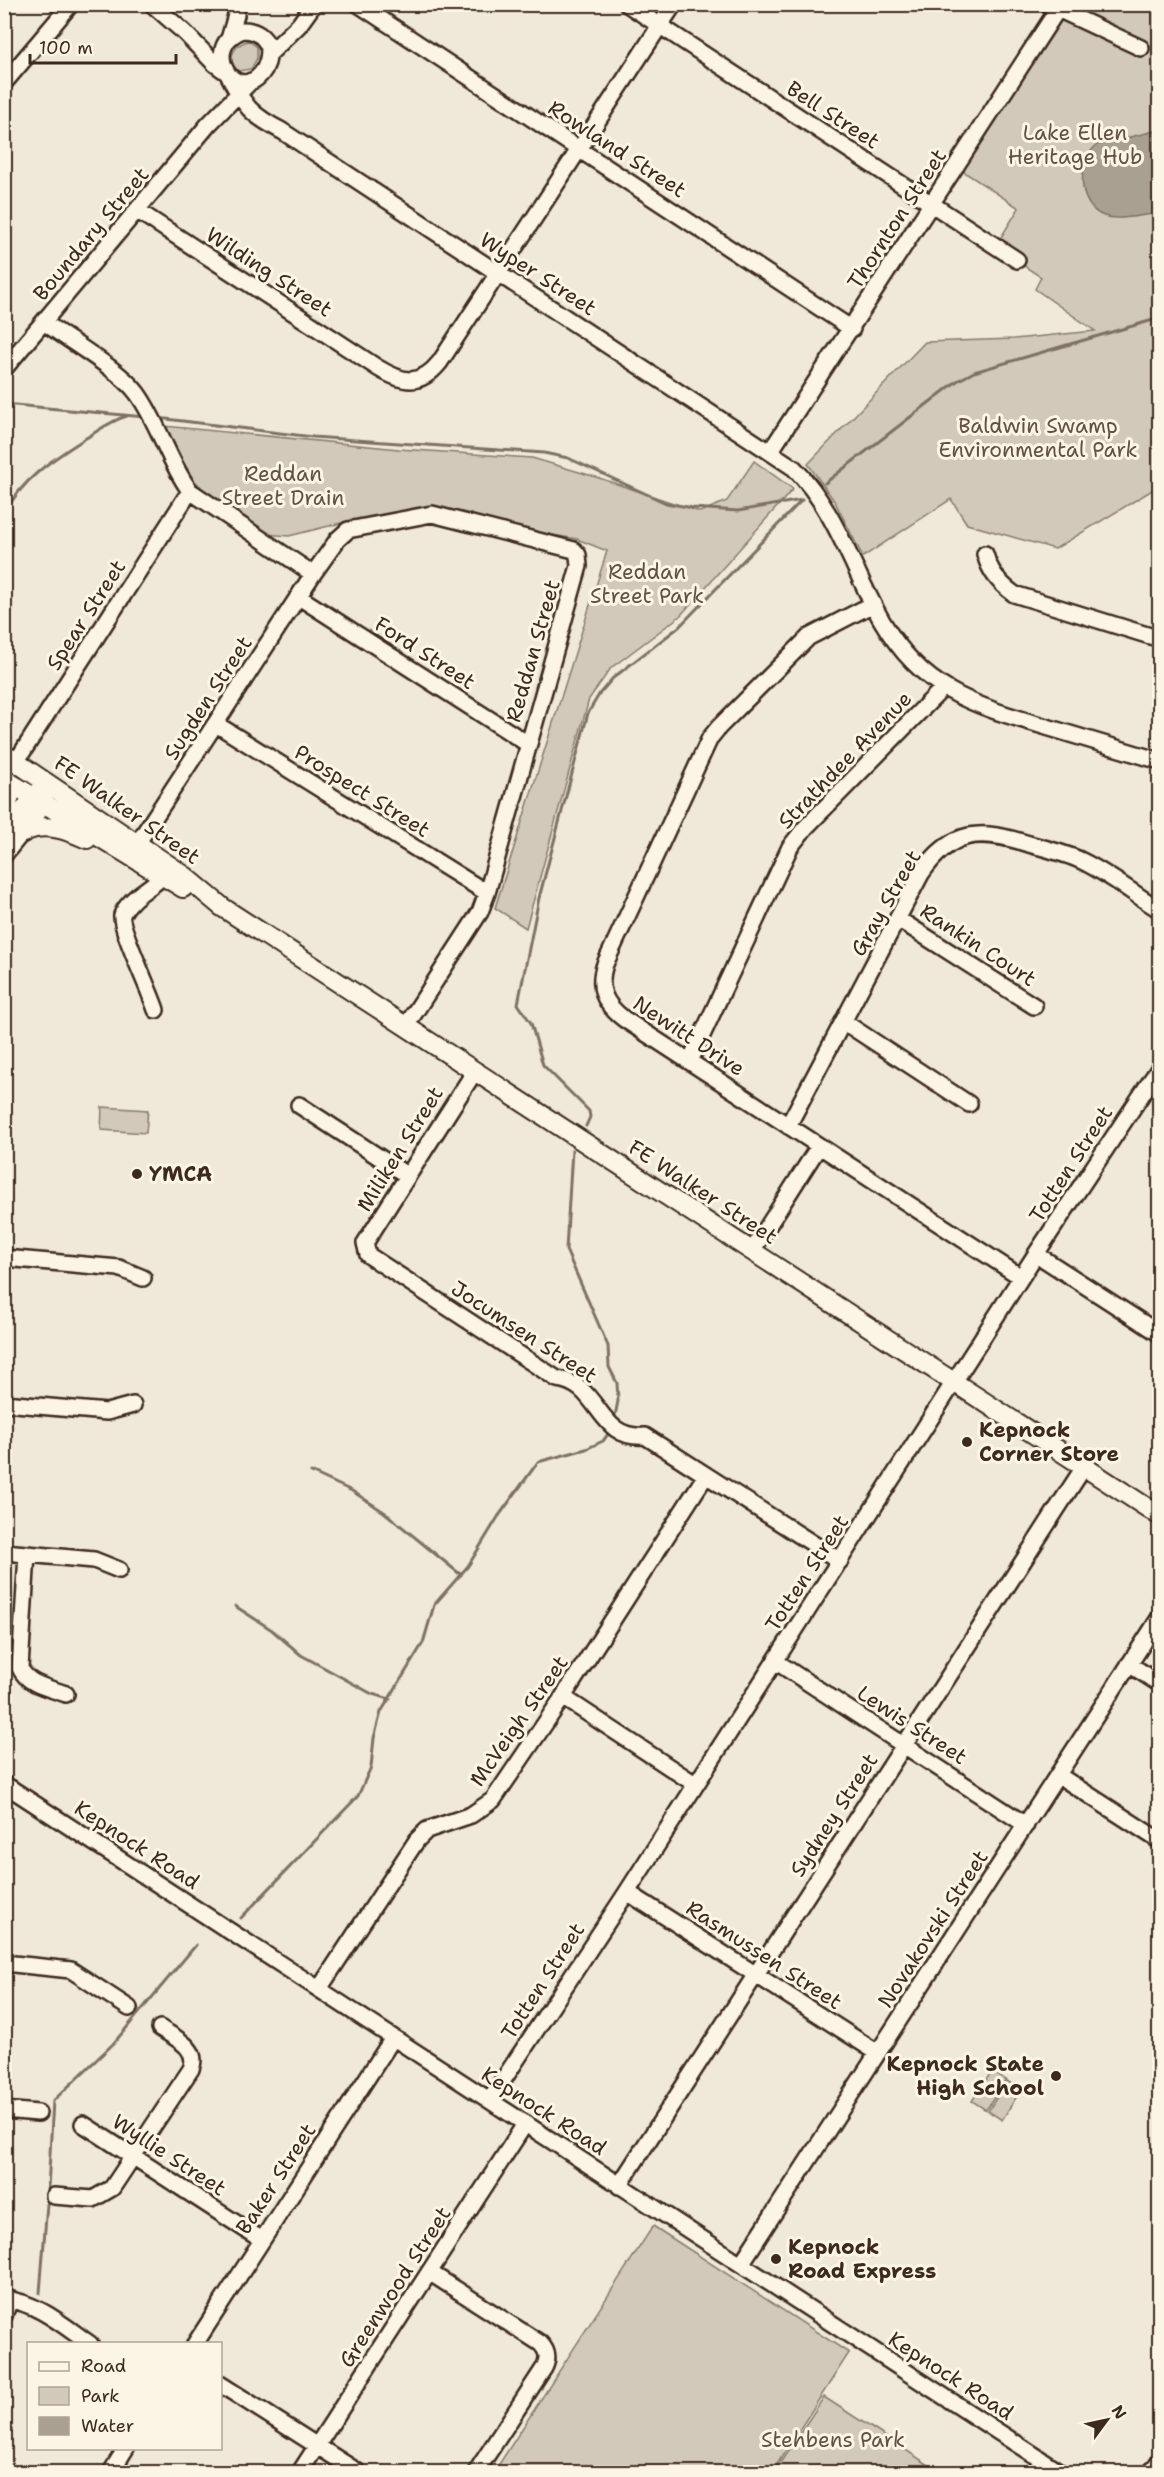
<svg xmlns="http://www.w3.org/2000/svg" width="1164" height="2477" viewBox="0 0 1164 2477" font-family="'Shantell Sans',sans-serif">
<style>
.green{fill:#d2c9ba;stroke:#867a6c;stroke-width:1.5}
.water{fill:#aaa091;stroke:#7e7163;stroke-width:1.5}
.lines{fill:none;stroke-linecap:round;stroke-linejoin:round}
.stream{stroke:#7e7163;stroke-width:3}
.minor-casing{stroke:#3b2a1e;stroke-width:20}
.major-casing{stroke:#3b2a1e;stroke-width:22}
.minor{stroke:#fcf5e5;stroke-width:15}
.major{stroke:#fcf5e5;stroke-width:18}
.poi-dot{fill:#3b2a1e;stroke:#fcf5e5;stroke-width:2}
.labels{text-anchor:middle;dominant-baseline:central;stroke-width:6;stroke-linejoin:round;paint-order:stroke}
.street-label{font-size:21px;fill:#3b2a1e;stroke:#fcf5e5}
.park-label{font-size:21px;fill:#615245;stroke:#fcf5e5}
.poi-label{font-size:21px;font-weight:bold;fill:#3b2a1e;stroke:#fcf5e5;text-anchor:start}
</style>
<rect width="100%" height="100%" fill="#f0e9d9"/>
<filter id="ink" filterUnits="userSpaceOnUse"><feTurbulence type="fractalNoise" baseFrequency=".0167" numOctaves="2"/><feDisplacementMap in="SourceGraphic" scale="12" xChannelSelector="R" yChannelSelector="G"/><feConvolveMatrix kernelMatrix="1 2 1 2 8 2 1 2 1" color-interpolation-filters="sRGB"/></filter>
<g filter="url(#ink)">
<!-- green -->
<path class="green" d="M1047,5H1159V486L1055,549L967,524L951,499L863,557L835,502L808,464L925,342L1014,339L1095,331L1035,289L1041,277L995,247L1019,208L955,166L1056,10Z
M249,41L257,47V58L251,69L238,71L232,64C230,53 237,43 249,41Z
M164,426L399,449L532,458L596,477L700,512L727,501L754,461L793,489L680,616L611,668L589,699L526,928L495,908L607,551L577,539L528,531L428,507L349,521L289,536L264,534L210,496L192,478Z
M102,1107L148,1110L146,1133L101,1130Z
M992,2071L1006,2080L986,2110L972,2101Z
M1007,2081L1021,2090L1002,2120L988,2111Z
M653,2226L849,2353L772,2472H494Z
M824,2397L932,2467L929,2472H774Z"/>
<!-- water -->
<path class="water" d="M1159,130V213C1143,215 1119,221 1104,216C1076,206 1077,160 1097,145Z"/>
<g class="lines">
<!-- stream -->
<path class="stream" d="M4,404L145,417
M158,418L313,437L544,453L568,458L666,503L693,508L738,511L802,500
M825,483L957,381L974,372L1160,318
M4,514C22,479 53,459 86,438C99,430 112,420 127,416
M586,1126L590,1117L589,1111L543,1065L531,1023L518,1004L539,898L588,713L600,693L613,678L679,627L801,501
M572,1150L566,1250L608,1346L609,1367L617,1383L618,1401L614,1421
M311,1472L352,1491L384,1512L461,1575
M235,1606L272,1630L301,1655L372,1694L390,1699
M241,1918L358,1796L371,1767L374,1738L381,1712L423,1643L434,1605L468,1566L498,1517L538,1462L586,1449L603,1441L611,1430
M48,2188L53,2101L113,2044L196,1945
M40,2293L47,2204"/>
<!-- minor casing -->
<g class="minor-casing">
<path id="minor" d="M152,4L185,33L215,64L226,72
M358,4L852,329
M627,4L1017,260
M1049,5L1141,48
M243,30C256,30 265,37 269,48C269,58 267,67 261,74C234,105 199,46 243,30Z
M229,39L236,15V4
M269,54L299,25L314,4
M229,76C245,107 251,115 282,131L794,468C836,510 853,571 882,621C924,693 977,706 1050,728C1087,739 1123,750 1160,761
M4,83L71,4
M138,211L378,368C403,383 420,387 440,362L674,4
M44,322C69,341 120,370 137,393C159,423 168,461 190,491L313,574
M4,369L208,125L251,81
M770,452L1058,9
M985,554C990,572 999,583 1014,594L1160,639
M299,597L528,744
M873,604L809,637L719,727L710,738L605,964C597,988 604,1004 624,1019L1021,1277
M216,724L487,893
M16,762L190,491
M4,779L12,793L4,829
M4,838L32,796L39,790
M137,844L313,574L338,539L348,530L432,514L574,550L578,555L579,566L487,893L480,912L406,1026
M4,855L38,813L47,792
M898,919L1034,1006
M156,1010C151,993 119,926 122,915C123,912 127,906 130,903C142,889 157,886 170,867
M844,1022L969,1104
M690,1061L790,847L805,828L944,687
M475,1071L365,1243L368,1255L557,1379C601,1384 596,1440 645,1436L840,1561
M299,1105L408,1176
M788,1126L921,874C952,828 981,829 1029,844C1047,849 1065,853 1082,861C1109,874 1134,894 1160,910
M752,1251L819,1146
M1036,1254L1160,1334
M4,1258L119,1268L143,1278
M4,1403L107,1412L133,1405
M4,1552L94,1560L119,1570
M27,1554L20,1668C28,1685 49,1688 66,1694
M775,1661L1026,1825
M1129,1664L1160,1684
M563,1697L695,1784
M1058,1775L1160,1841
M4,1784L1060,2472
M627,1892L878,2053
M4,1963L71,1970L129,2008
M319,1989L417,1840L427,1830L471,1815L493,1800L563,1697L706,1475
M490,2100L627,1892L1036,1254L1160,1067
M4,2110L38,2113
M83,2124L262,2240
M619,2186L1084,1467
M54,2196L93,2199L112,2188L191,2069C200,2048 175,2038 160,2028
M741,2264L1160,1617
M429,2272L540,2343C548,2351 549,2358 544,2368L476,2472
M4,2299C37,2302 64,2326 90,2344
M4,2316L10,2299
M195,2344L393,2038
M220,2384L358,2472
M111,2472L126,2448
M300,2472L525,2124
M1151,2472L1160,2460"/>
</g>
<!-- major casing -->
<g class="major-casing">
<path id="major" d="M4,754L185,876L222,907L1160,1516
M4,779L183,888
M23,833C43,821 67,830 87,839"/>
</g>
<!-- minor -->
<use href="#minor" class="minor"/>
<!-- major -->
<use href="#major" class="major"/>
</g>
</g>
<!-- markers -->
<g class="poi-dot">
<circle cx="137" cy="1174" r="6"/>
<circle cx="967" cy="1442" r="6"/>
<circle cx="1056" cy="2076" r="6"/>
<circle cx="776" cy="2259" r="6"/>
</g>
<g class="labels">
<!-- street labels -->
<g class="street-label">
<text transform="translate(833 115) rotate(33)">Bell Street</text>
<text transform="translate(617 149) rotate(33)">Rowland Street</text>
<text transform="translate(897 219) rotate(-57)">Thornton Street</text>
<text transform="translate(91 234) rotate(-50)">Boundary Street</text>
<text transform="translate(269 272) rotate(33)">Wilding Street</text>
<text transform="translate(538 274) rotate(33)">Wyper Street</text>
<text transform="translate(86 615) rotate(-57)">Spear Street</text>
<text transform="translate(533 651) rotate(-74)">Reddan Street</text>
<text transform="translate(425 653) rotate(33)">Ford Street</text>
<text transform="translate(208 698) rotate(-57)">Sugden Street</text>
<text transform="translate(845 760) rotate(-46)">Strathdee Avenue</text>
<text transform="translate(362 791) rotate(32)">Prospect Street</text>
<text transform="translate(127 810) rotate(35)">FE Walker Street</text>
<text transform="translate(886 903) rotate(-60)">Gray Street</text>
<text transform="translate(978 945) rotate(33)">Rankin Court</text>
<text transform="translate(689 1036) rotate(33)">Newitt Drive</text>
<text transform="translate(400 1149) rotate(-58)">Miliken Street</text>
<text transform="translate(1071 1164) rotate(-57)">Totten Street</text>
<text transform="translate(703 1192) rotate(33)">FE Walker Street</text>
<text transform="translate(524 1332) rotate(33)">Jocumsen Street</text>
<text transform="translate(807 1573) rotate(-57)">Totten Street</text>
<text transform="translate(519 1721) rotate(-55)">McVeigh Street</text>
<text transform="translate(912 1725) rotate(33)">Lewis Street</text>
<text transform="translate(834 1815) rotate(-57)">Sydney Street</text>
<text transform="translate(137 1845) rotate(33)">Kepnock Road</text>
<text transform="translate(933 1929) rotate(-57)">Novakovski Street</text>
<text transform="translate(764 1955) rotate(33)">Rasmussen Street</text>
<text transform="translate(543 1981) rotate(-57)">Totten Street</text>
<text transform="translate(544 2111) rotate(33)">Kepnock Road</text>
<text transform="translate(169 2155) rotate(33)">Wyllie Street</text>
<text transform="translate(276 2179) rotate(-57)">Baker Street</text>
<text transform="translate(395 2287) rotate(-57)">Greenwood Street</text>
<text transform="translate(951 2376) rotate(33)">Kepnock Road</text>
</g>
<!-- park labels -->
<g class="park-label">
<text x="1075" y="133">Lake Ellen<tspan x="1075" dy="24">Heritage Hub</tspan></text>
<text x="1038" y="426">Baldwin Swamp<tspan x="1038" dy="24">Environmental Park</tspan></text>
<text x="283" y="474">Reddan<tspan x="283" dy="24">Street Drain</tspan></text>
<text x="647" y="572">Reddan<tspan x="647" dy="24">Street Park</tspan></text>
<text x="833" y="2440">Stehbens Park</text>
</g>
<!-- poi labels -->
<g class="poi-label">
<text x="149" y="1174">YMCA</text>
<text x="979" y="1430">Kepnock<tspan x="979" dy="24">Corner Store</tspan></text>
<text x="1044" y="2064" text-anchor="end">Kepnock State<tspan x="1044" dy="24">High School</tspan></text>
<text x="788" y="2247">Kepnock<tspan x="788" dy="24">Road Express</tspan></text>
</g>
</g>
<!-- margin -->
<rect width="1164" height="2477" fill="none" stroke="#fcf5e5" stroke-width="24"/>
<rect x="12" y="12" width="1140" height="2453" fill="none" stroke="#3b2a1e" stroke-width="2" filter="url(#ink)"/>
<!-- legend -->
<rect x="27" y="2342" width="195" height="108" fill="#fcf5e5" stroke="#afa495" stroke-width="1.5"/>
<rect x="39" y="2362" width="30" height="9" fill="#fcf5e5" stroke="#afa495" stroke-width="1.5"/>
<text x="81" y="2372" font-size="18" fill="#3b2a1e">Road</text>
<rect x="39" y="2387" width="30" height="18" fill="#d2c9ba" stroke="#afa495" stroke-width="1.5"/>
<text x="81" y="2402" font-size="18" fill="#3b2a1e">Park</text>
<rect x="39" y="2417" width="30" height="18" fill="#aaa091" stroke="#afa495" stroke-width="1.5"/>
<text x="81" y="2432" font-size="18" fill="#3b2a1e">Water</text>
<!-- north arrow -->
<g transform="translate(1107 2420) rotate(57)" stroke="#fcf5e5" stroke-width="4.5" paint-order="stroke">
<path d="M0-4.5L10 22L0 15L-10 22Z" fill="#3b2a1e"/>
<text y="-9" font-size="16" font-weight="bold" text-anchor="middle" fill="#3b2a1e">N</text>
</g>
<!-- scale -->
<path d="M30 54v9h146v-9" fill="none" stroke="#3b2a1e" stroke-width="3"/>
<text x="39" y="54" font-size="18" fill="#3b2a1e" stroke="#fcf5e5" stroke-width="4.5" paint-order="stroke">100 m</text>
</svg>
